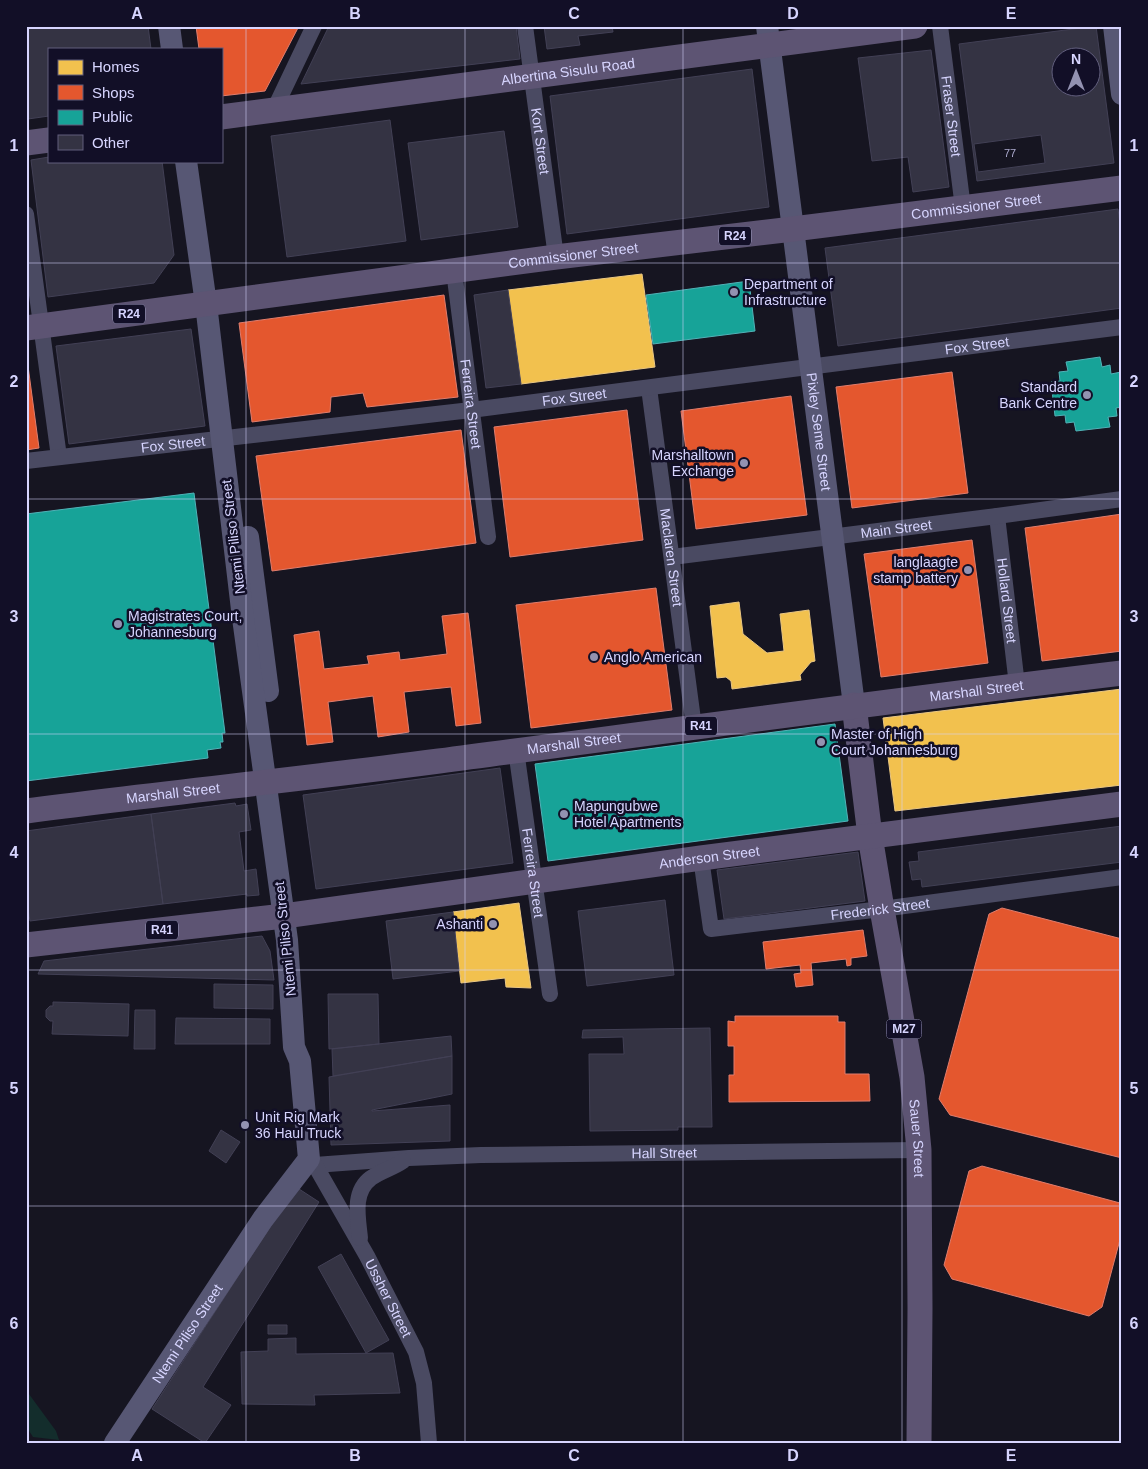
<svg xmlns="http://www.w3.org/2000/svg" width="1148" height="1469" viewBox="0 0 1148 1469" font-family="Helvetica,sans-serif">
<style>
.green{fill:#132d2c}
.homes{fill:#f2c14e;stroke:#eac783}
.shops{fill:#e4572e;stroke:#e07d6d}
.public{fill:#17a398;stroke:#51b2b7}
.building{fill:#343343;stroke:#424055;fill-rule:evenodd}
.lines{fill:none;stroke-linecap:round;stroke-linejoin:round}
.street{stroke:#4a4a62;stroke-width:16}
.secondary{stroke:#575774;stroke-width:22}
.primary{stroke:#5d5473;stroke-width:25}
.grid{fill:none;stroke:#d7d5ff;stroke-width:1;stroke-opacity:0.55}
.poi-dot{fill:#9392b1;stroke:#120f27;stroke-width:2}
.labels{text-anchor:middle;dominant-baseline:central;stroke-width:5;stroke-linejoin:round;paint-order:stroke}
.number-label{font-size:11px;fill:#aeacd0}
.shield{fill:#120f27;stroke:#9c9abe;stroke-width:1}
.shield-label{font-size:12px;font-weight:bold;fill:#d7d5ff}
.street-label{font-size:14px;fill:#d7d5ff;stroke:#120f27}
.poi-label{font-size:14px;fill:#d7d5ff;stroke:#120f27;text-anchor:start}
.neatline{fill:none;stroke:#d7d5ff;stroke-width:2}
.grid-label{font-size:16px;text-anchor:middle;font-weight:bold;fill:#d7d5ff}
</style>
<rect width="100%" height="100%" fill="#161521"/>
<!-- green -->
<path class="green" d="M26,1390L56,1431L59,1440L33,1437L26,1426Z"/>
<!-- homes -->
<path class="homes" d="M642,274L655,367L521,384L508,290Z
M739,602L743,634L767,653L784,651L780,614L809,610L815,661L811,662L800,675L801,680L732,689L731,681L726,677L717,678L710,606Z
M1122,689V785L895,811L883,718Z
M519,903L531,988L506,987L505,978L461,983L453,912Z"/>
<!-- shops -->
<path class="shops" d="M196,26H299L265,91L221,96V49H199Z
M444,295L458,397L367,407L363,393L331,397L330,412L252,422L239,323Z
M26,351L39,448L26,450Z
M952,372L968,493L852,508L836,387Z
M791,396L807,515L696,529L681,411Z
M627,410L643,540L510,557L494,427Z
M461,430L476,543L272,571L256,456Z
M1122,514V651L1042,661L1025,528Z
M972,540L988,663L881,677L864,554Z
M656,588L672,710L531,728L516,605Z
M468,613L481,723L456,726L451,687L404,692L409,732L378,737L373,696L328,702L333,742L307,745L294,635L319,631L324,669L369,664L367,656L399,652L400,660L447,654L442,616Z
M1002,908L1122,939V1158L950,1115L939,1099L989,914Z
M863,930L867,956L851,958V965L847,966L846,959L811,963L813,985L796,987L794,974L801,973L800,965L766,969L763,942Z
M735,1016H838V1022H845V1074H869L870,1101L729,1102V1075H734V1046H728V1021L735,1022Z
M982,1166L1120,1203L1122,1207V1232L1102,1307L1089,1316L952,1279L944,1265L969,1171Z"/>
<!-- public -->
<path class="public" d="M749,281L755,331L653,344L646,295Z
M1100,357L1102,367L1110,365L1111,374L1121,372L1122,407L1116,408L1117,416L1108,417L1110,427L1076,431L1074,422L1066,423L1065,415L1055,416L1051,382L1060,381L1059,372L1068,371L1066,362Z
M194,493L225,733H222L223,742H220L221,748L207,750L208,758L26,781V514Z
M835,724L848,821L548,861L535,764Z"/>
<!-- building -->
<path class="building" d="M26,26H148L151,49H49V116L28,119L26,108Z
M329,26H516L520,59L301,84Z
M544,26H612L613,32L578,36L580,45L547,49Z
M1096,26L1114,163L977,181L959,44ZM1060,58H1090V88H1060Z
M931,50L949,187L913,192L908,157L872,161L858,58Z
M752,69L769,207L567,234L550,96Z
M390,120L406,241L287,257L271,136Z
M504,131L518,227L421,240L408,143Z
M1041,135L1045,163L978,172L974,144Z
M49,157V161H162L174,255L154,283L48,297L31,160Z
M1118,209L1122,239V308L838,346L825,248Z
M508,290L521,384L486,388L474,295Z
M191,329L205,426L69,444L56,346Z
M500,768L513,863L316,889L303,795Z
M235,803L236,806L247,804L251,830L239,832L244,871L256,869L259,895L247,896V894L163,904L151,814Z
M151,814L163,904L30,921L26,897V831Z
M1122,826V862L922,887L921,879L912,880L909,862L919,861L918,852Z
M858,852L865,901L724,919L717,870Z
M665,900L674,975L587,986L578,911Z
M453,912L459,971L393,979L386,921Z
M262,936L270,951L274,980L38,974L44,961Z
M214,984L273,985V1009L214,1008Z
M328,994H378L379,1044L329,1049Z
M53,1002L129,1004L128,1036L52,1034L53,1021H50L46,1017V1010L50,1006H53Z
M135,1010H155V1049H134Z
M176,1018L270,1019V1044H175Z
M710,1028L712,1127H678V1130L590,1131L589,1054H624L623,1037L582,1038L583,1030Z
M451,1036L452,1056L333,1076L332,1049Z
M452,1056V1094L372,1110V1111L450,1105V1141L331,1145L329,1077Z
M221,1130L240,1142L226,1163L209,1151Z
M296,1187L319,1202L203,1387L231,1405L205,1443L152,1409Z
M341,1254L389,1340L366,1353L318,1267Z
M268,1325H287V1334H268Z
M296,1338V1354L393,1353L400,1393L314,1395L315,1405L242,1404L241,1352L268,1351V1339Z"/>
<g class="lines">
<!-- street -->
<g class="street">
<path id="s1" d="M525,26L556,257"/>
<path id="s2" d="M940,26L963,208"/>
<path d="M274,110L314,26"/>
<path d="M26,214L59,457"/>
<path id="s3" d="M454,271L488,537"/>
<path id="s4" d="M649,388L694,727"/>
<path id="s5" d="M26,461L471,410L1122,327"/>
<path id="s6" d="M997,516L1017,685"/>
<path id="s7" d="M672,557L997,516L1122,499"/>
<path id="s8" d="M516,750L550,994"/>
<path id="s9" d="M701,858L711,929L882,909L1122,877"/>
<path id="s10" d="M309,1159L315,1165L409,1158L481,1155L919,1150"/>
<path id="s11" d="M315,1165L367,1256L416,1352L424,1383L429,1443"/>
<path d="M360,1238C358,1218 352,1192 371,1178C381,1171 393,1168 403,1161"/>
</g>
<!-- secondary -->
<g class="secondary">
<path d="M169,26L172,49"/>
<path id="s12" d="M767,26L854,705"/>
<path d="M1114,26L1122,94"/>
<path d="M248,537L268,691"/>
<path id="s13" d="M115,1443L263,1219L309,1159L300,1061L294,1047L287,940L243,618L206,304L186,161"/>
</g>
<!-- primary -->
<g class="primary">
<path id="s14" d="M221,117L915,26"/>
<path d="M26,143L49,140"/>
<path id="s15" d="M26,328L556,257L793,229L1122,188"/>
<path id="s16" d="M854,705L870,836L882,909L912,1077L919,1150L920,1308L919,1443"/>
<path id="s17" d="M26,811C164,793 302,779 439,761C667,731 894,700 1122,673"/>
<path id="s18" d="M26,945L284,916L701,858L1122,804"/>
</g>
</g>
<!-- grid -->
<path class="grid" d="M246,26V1443M465,26V1443M683,26V1443M902,26V1443M26,263H1122M26,499H1122M26,734H1122M26,970H1122M26,1206H1122"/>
<!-- markers -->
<g class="poi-dot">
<circle cx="734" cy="292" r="5"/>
<circle cx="1087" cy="395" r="5"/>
<circle cx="744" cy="463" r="5"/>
<circle cx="968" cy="570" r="5"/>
<circle cx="118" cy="624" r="5"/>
<circle cx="594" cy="657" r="5"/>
<circle cx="821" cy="742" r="5"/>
<circle cx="564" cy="814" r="5"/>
<circle cx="493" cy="924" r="5"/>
<circle cx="245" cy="1125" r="5"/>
</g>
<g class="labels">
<!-- number labels -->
<g class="number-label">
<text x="1010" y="153">77</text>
</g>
<!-- shield labels -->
<g class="shield">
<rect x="719" y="226.5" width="32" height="19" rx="4"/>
<rect x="113" y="304.5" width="32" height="19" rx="4"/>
<rect x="685" y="716.5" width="32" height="19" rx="4"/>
<rect x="146" y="920.5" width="32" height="19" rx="4"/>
<rect x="886.5" y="1019.5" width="35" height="19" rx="4"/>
</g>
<g class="shield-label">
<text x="735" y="236">R24</text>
<text x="129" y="314">R24</text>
<text x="701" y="726">R41</text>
<text x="162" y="930">R41</text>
<text x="904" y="1029">M27</text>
</g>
<!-- street labels -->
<g class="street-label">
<text stroke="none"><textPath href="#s14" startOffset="350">Albertina Sisulu Road</textPath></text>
<text stroke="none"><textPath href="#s2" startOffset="91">Fraser Street</textPath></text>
<text stroke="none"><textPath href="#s1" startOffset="116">Kort Street</textPath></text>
<text stroke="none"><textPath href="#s15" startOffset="958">Commissioner Street</textPath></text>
<text stroke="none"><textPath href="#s15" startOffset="552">Commissioner Street</textPath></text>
<text stroke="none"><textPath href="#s5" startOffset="958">Fox Street</textPath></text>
<text stroke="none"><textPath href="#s5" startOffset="552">Fox Street</textPath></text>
<text stroke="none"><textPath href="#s3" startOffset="134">Ferreira Street</textPath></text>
<text stroke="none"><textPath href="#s12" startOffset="409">Pixley Seme Street</textPath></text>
<text stroke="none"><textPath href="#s5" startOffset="148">Fox Street</textPath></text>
<text stroke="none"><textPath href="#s7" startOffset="226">Main Street</textPath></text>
<text transform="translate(233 537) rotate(-97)">Ntemi Piliso Street</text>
<text stroke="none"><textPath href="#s4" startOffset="171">Maclaren Street</textPath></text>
<text stroke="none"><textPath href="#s6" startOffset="85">Hollard Street</textPath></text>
<text stroke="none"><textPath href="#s17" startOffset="958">Marshall Street</textPath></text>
<text stroke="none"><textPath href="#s17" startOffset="552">Marshall Street</textPath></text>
<text stroke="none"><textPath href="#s17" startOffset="148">Marshall Street</textPath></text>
<text stroke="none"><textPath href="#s18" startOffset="689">Anderson Street</textPath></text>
<text stroke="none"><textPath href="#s8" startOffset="124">Ferreira Street</textPath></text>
<text stroke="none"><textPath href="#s9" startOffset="242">Frederick Street</textPath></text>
<text transform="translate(285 939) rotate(-96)">Ntemi Piliso Street</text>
<text stroke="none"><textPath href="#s16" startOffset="438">Sauer Street</textPath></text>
<text stroke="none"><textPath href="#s10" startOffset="358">Hall Street</textPath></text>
<text stroke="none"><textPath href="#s11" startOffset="152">Ussher Street</textPath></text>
<text stroke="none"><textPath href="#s13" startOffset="131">Ntemi Piliso Street</textPath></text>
</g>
<!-- poi labels -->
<g class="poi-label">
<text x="744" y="284">Department of<tspan x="744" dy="16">Infrastructure</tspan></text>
<text x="1077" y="387" text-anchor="end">Standard<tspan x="1077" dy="16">Bank Centre</tspan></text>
<text x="734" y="455" text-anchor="end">Marshalltown<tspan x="734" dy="16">Exchange</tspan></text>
<text x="958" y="562" text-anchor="end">langlaagte<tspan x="958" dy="16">stamp battery</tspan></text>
<text x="128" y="616">Magistrates Court,<tspan x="128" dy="16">Johannesburg</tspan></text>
<text x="604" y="657">Anglo American</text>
<text x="831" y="734">Master of High<tspan x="831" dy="16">Court Johannesburg</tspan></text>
<text x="574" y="806">Mapungubwe<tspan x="574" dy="16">Hotel Apartments</tspan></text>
<text x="483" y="924" text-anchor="end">Ashanti</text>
<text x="255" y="1117">Unit Rig Mark<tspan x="255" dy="16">36 Haul Truck</tspan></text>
</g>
</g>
<!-- border -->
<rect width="1148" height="1469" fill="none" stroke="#120f27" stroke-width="55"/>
<!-- legend -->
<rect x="48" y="48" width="175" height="115" fill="#120f27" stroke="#615e7d"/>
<rect x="58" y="60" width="25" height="15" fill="#f2c14e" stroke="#615e7d"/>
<text x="92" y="72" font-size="15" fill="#d7d5ff">Homes</text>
<rect x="58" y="85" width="25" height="15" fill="#e4572e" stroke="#615e7d"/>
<text x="92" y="98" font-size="15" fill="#d7d5ff">Shops</text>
<rect x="58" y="110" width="25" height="15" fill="#17a398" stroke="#615e7d"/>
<text x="92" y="122" font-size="15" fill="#d7d5ff">Public</text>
<rect x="58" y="135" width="25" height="15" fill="#343343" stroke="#615e7d"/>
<text x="92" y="148" font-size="15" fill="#d7d5ff">Other</text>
<!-- north arrow -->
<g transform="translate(1076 72)"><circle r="24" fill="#120f27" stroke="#615e7d"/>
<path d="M0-4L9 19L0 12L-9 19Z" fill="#9392b1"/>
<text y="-8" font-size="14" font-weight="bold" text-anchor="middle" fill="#d7d5ff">N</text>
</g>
<rect x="28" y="28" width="1092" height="1414" class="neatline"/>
<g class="grid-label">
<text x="137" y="19">A</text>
<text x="355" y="19">B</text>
<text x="574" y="19">C</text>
<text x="793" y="19">D</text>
<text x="1011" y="19">E</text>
<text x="14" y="151">1</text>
<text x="1134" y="151">1</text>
<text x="14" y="387">2</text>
<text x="1134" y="387">2</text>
<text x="14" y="622">3</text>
<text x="1134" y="622">3</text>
<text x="14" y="858">4</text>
<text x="1134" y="858">4</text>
<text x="14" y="1094">5</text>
<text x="1134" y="1094">5</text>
<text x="14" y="1329">6</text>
<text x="1134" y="1329">6</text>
<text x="137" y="1461">A</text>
<text x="355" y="1461">B</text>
<text x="574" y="1461">C</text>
<text x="793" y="1461">D</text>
<text x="1011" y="1461">E</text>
</g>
</svg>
